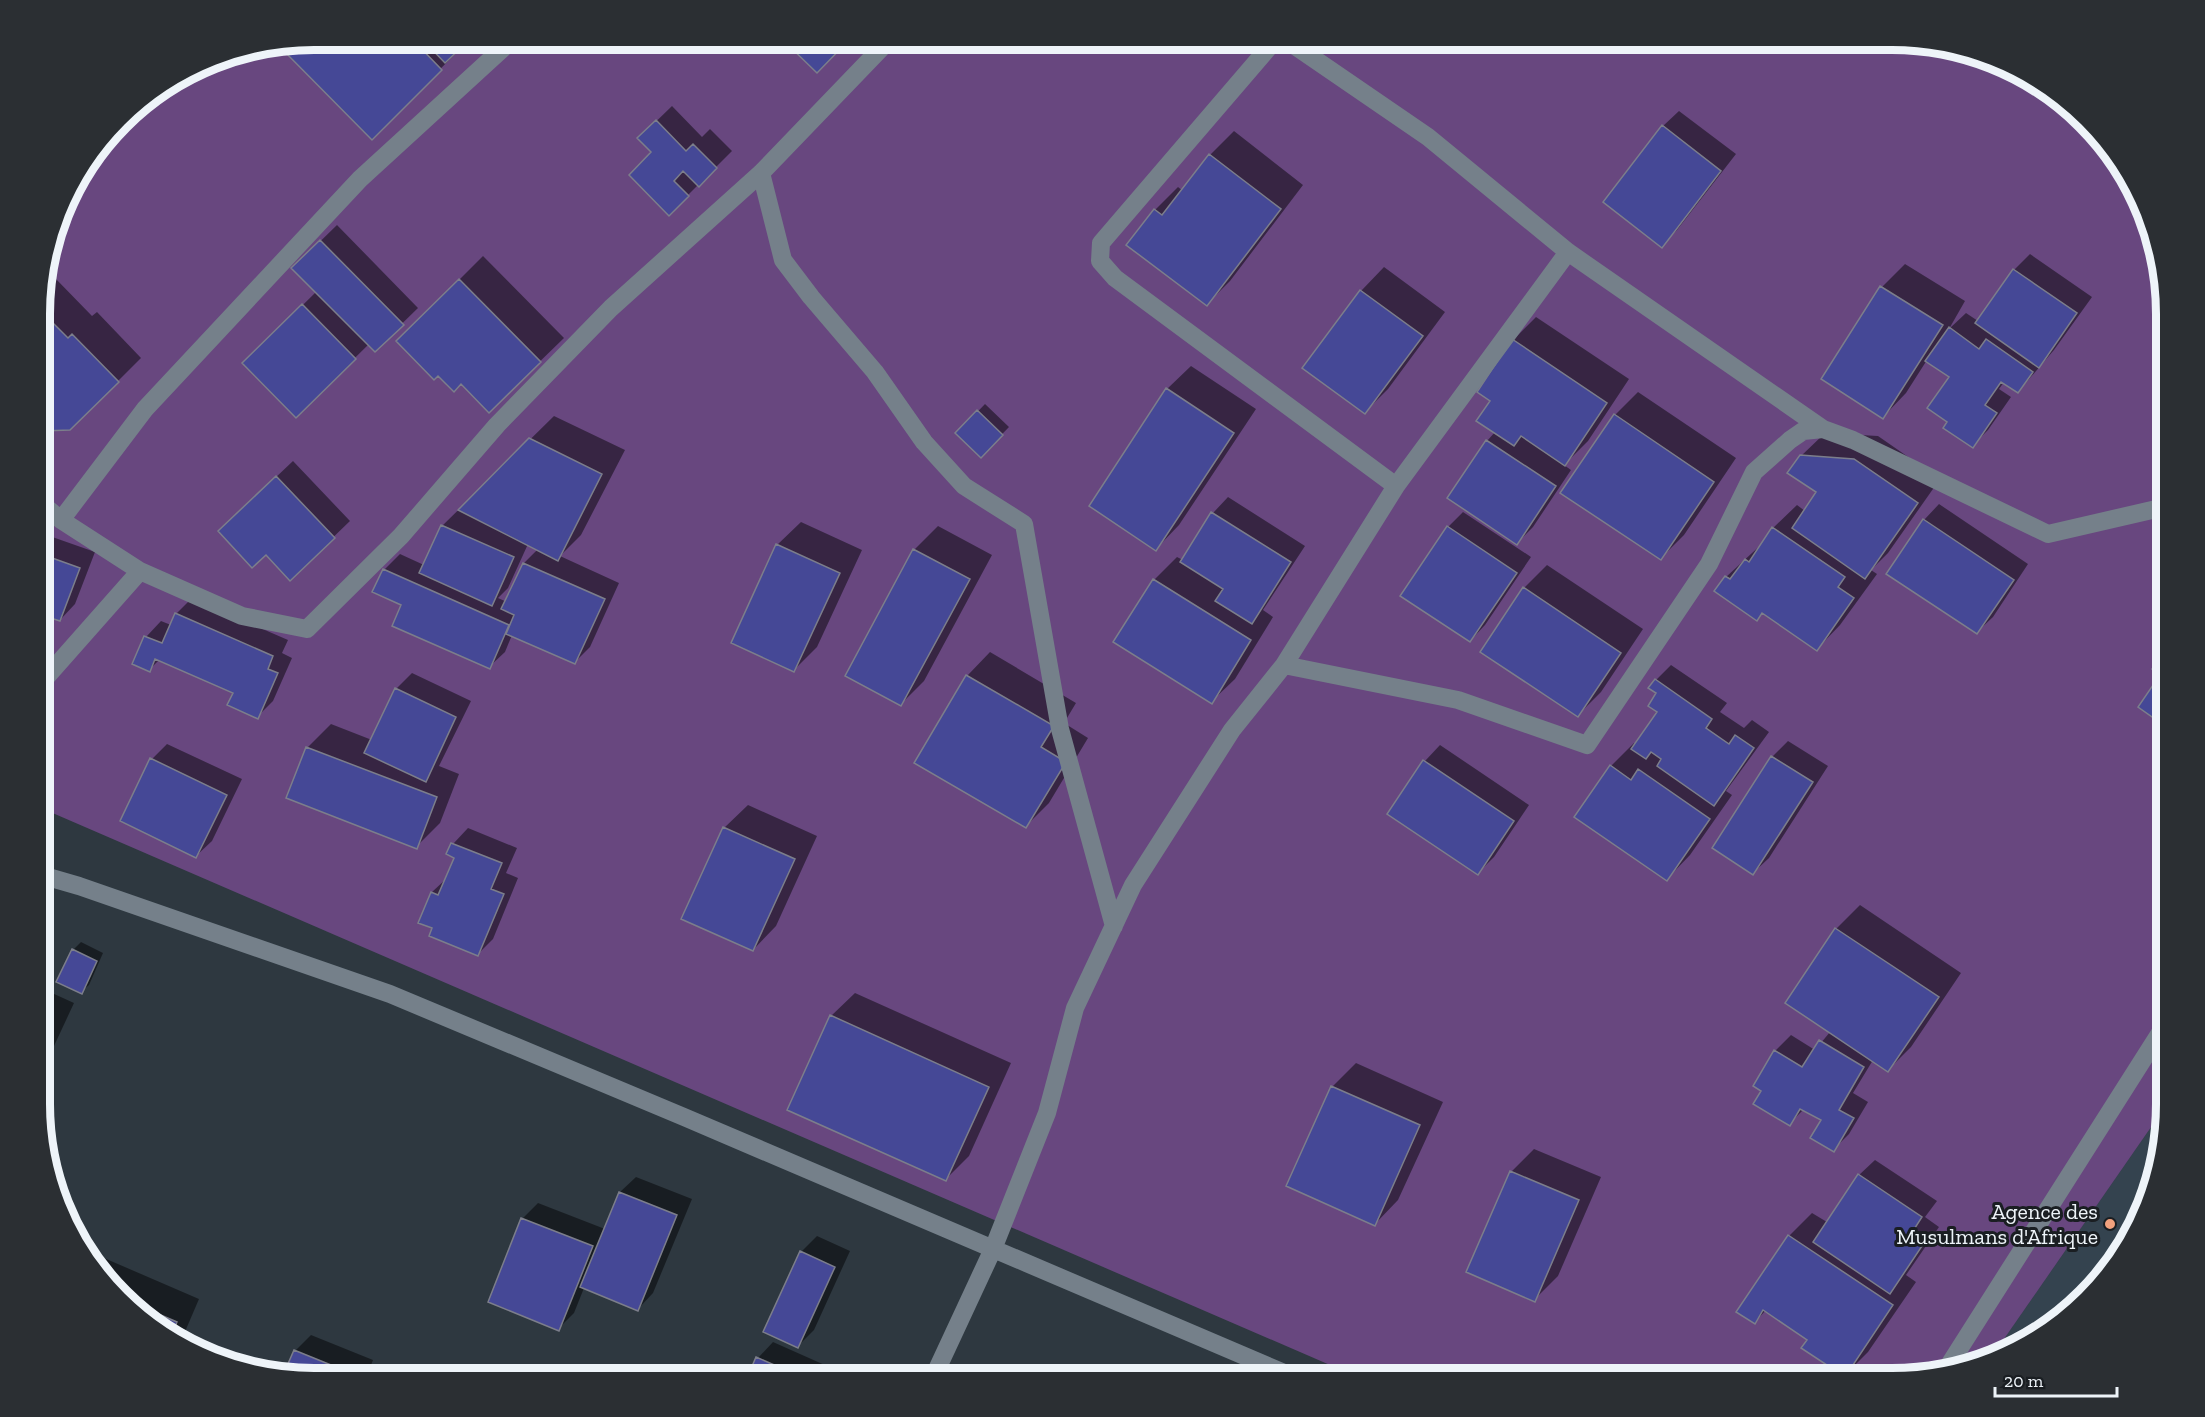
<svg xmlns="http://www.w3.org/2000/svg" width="2205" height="1417" viewBox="0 0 2205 1417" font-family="'Zilla Slab',serif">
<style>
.built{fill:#34434f}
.green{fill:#68477f}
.shadow{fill:#0007;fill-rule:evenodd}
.building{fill:#454896;stroke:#7c7e8b;stroke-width:1.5}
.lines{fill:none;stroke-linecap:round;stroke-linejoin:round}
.street{stroke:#75808a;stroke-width:18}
.poi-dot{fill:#f1a17d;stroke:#1a1e22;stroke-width:2}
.labels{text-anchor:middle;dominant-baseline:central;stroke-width:6;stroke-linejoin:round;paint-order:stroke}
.poi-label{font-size:22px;fill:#eef4f9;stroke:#1a1e22;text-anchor:end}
.rim{fill:none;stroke:#eef4f9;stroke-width:8}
</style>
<rect width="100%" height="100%" fill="#2e3840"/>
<!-- built -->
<path class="built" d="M2165,1107V1121L2152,1192L2120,1256L2029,1341L1995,1352Z"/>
<!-- green -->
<path class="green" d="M313,39H1892L1980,53L2044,85L2129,176L2165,296V1107L1995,1352L1909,1377L1360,1378L41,808V278L67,192L132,107L209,60Z"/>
<!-- shadow -->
<path class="shadow" d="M313,39H467L463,44L464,45L372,138L281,45Z
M672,106L702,137L710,129L732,151L669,214L653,152L639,138Z
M1679,111L1736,154L1677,230L1661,246L1663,126Z
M1234,131L1303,185L1230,281L1207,304L1155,210L1178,187L1183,191L1210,155Z
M337,225L418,308L375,350L369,344L296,416L244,363L317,291L293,268Z
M2030,254L2092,297L2054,350L2018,392L2004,382L1999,389L2011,397L1988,430L1972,446L1949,422L1951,377L1927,360L1906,393L1883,417L1824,379L1882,287L1905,264L1965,301L1949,329L1966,313L1978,321L2014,270Z
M483,256L564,338L489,411L461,382L398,341Z
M1384,267L1445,312L1388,389L1365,412L1304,368L1361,291Z
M56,279L92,316L97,312L141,358L70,429H41V293Z
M1536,317L1629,379L1588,441L1564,465L1571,470L1533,527L1517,543L1449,497L1487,441L1495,432L1492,400L1513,340Z
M1191,366L1256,409L1179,525L1156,549L1167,389Z
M1638,392L1736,458L1684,535L1661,558L1615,415Z
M985,404L1009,427L981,456L957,433Z
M554,416L625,450L581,535L560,556L619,583L590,647L574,663L512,635L505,652L489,667L403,605L384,570L400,554L424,565L442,526ZM528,544L538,549L524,563L507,602L498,598L508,588Z
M1825,433L1878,436L1940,479L1888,553L1871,570L1877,574L1840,625L1817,649L1764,612L1756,619L1726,577L1765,541L1773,528L1797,505L1805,511L1818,492L1801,456Z
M293,461L350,521L290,579L235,516Z
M1228,497L1305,546L1263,610L1273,617L1235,679L1211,702L1154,580L1177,557L1183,560L1213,513Z
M1939,504L2028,564L1993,617L1977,632L1924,520Z
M1463,512L1531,557L1485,625L1470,641L1448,527Z
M801,522L862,550L817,647L794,670L777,545Z
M938,526L992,555L924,681L901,704L914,550Z
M41,533L95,552L75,604L60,620L41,613Z
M1547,565L1643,629L1601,692L1578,715L1524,588Z
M192,598L288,640L282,653L292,658L273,701L257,717L235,692L160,659L149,670L134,663L146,637L161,621L171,625L176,614Z
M990,652L1076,703L1064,723L1088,738L1049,803L1025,827L916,762L967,676Z
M2165,655V724L2140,707L2162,675L2154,669Z
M1671,665L1727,703L1720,712L1744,728L1752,720L1769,732L1726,791L1732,795L1690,855L1667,879L1611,766L1634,743L1636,745L1659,712L1656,680Z
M412,673L471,701L439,766L459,774L440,823L416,847L288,797L308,747L331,724L372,740L396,689Z
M1788,741L1828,766L1769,858L1753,873L1714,848L1772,757Z
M167,744L242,779L212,841L196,856L152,759Z
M1440,745L1529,805L1494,857L1478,873L1389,813L1425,761Z
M748,805L817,836L776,926L753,950L724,828Z
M468,828L517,848L506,873L518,878L493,939L477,955L434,927L432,892L447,878L456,857L453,844Z
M1860,905L1961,973L1911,1047L1888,1070L1873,1060L1853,1093L1868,1102L1849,1134L1833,1150L1823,1120L1804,1109L1789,1124L1763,1090L1775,1051L1791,1035L1815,1050L1830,1032L1787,1003L1836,929Z
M81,942L103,953L89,985L81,992L73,950Z
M41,988L74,1003L41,1074Z
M855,993L1011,1063L969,1156L946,1179L831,1016Z
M1356,1063L1443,1102L1398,1200L1375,1224L1332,1087Z
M1534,1149L1601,1177L1558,1276L1534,1300L1511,1172Z
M1875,1160L1937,1201L1925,1217L1939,1227L1906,1275L1916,1282L1868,1352L1845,1375L1809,1339L1766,1310L1755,1322L1789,1236L1812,1213L1827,1222L1859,1175Z
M636,1177L692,1199L653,1293L638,1309L584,1288L574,1313L558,1329L490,1301L523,1218L538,1203L605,1229L620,1192Z
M817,1236L850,1251L814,1330L798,1346L801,1252Z
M104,1258L199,1299L181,1341L161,1332L98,1264Z
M311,1335L373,1360L366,1378H313L286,1373L295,1351Z
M773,1342L836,1370L832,1378H748L758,1358Z"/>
<!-- building -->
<path class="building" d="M313,39H412L442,70L372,140L279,46Z
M422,39H470L445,63Z
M782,39H850L817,73Z
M1630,39H1659L1648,53Z
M656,120L686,151L693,144L717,168L699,187L683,171L674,181L689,196L669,216L629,175L651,152L637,138Z
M1662,125L1721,171L1662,248L1603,202Z
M1209,154L1281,209L1207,306L1126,245L1154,209L1162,215Z
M320,240L404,325L375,352L291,268Z
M2013,269L2077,313L2039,368L1975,323Z
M459,279L541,362L489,413L461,384L454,392L438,376L434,380L396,341Z
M1880,286L1943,325L1883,419L1821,379Z
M1360,290L1423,336L1365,414L1302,368Z
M302,304L356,359L296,418L242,363Z
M41,311L68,338L72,334L119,382L70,430L41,431Z
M1949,327L1979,349L1986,339L2033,372L2018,393L2001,382L1985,405L1997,413L1973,448L1943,428L1947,422L1927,408L1949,377L1925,361Z
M1512,339L1607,403L1565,466L1521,436L1514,446L1476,421L1490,401L1477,392Z
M1166,388L1234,433L1156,551L1089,506Z
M977,410L1003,435L981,458L955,433Z
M1614,414L1714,482L1661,560L1560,493Z
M529,438L602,474L558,561L458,510Z
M1486,440L1556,486L1517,545L1447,498Z
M1800,455L1854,459L1918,503L1865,579L1792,528L1816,492L1787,473Z
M276,476L335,538L290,581L266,555L252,568L218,531Z
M1211,512L1291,562L1252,624L1215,601L1223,589L1180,562Z
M1923,519L2014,580L1977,634L1886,574Z
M441,525L514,557L492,606L419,573Z
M1447,526L1517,573L1470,642L1400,596Z
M1772,527L1845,577L1838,587L1854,598L1817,651L1762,613L1757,621L1714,591L1725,576L1730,579L1745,559L1749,562Z
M776,544L840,573L794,672L731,643Z
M913,549L970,579L901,706L845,676Z
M41,554L80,568L60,621L41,615Z
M523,563L605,599L575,664L506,634L514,615L501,609Z
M383,569L509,625L490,669L392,626L401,605L372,592Z
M1153,579L1251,640L1212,704L1113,642Z
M1523,587L1621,653L1578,717L1480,652Z
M175,613L273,656L268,669L278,673L258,719L227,705L233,693L155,659L150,672L132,664L144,636L162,643Z
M2158,660L2165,665V726L2138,707L2160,675L2152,669Z
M966,675L1054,726L1041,747L1066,762L1026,828L914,763Z
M1655,679L1712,719L1706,728L1729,744L1735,735L1754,748L1714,806L1657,766L1661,759L1651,752L1646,759L1631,749L1657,712L1648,706L1656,693L1648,688Z
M395,688L456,717L426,782L364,753Z
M306,747L437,797L417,849L286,798Z
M1771,756L1813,782L1753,875L1712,848Z
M150,758L227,795L196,858L120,821Z
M1423,760L1514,821L1478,875L1387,814Z
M1610,765L1631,780L1638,769L1710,819L1667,881L1574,817Z
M723,827L795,859L753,951L681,919Z
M451,843L502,863L491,889L504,894L478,956L429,936L432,928L418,923L431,892L438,895L454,858L446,854Z
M1835,928L1939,997L1888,1072L1785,1003Z
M72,949L97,961L82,994L56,982Z
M830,1015L989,1087L946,1181L787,1110Z
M41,1022L52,1027L41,1050Z
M1819,1040L1864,1067L1839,1110L1854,1118L1834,1152L1810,1138L1821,1120L1800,1109L1790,1126L1753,1104L1761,1091L1753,1086L1774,1050L1802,1067Z
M1331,1086L1420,1125L1375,1226L1286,1186Z
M1510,1171L1579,1200L1535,1302L1466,1272Z
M1858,1174L1922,1217L1911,1234L1924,1243L1890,1294L1813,1242Z
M619,1192L677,1215L638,1311L580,1287Z
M521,1218L593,1246L559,1331L488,1302Z
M1788,1235L1893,1305L1845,1377L1801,1348L1807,1340L1763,1310L1755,1324L1736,1312Z
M800,1251L835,1267L798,1348L763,1332Z
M135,1304L177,1322L171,1337L161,1332Z
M294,1350L358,1376L357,1378H313L284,1373Z
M756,1357L804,1378H747Z"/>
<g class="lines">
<!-- street -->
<path class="street" d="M1276,39L1101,243L1100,261L1115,278L1396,486
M1285,39L1428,137L1568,252L1823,429
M761,173L783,260L811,297L875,372L924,442L964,486L1024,524L1060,729L1114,926
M41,503L61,520L140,571L242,616L307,629L401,536L497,425L611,308L761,173L890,39
M61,520L145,409L360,179L513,39
M1284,665L1458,700L1587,745L1709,564L1754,472L1790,440L1803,431L1823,429L1853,440L2048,534L2165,507
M41,683L140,571
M41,875L79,886L390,994L684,1117L1296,1378
M1949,1365L2165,1025
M933,1378L993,1249L1047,1113L1075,1008L1133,885L1232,730L1284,665L1396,486L1568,252"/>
</g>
<!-- markers -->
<circle class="poi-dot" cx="2110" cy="1224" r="6"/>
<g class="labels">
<!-- poi labels -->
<g class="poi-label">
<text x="2098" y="1211">Agence des<tspan x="2098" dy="25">Musulmans d'Afrique</tspan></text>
</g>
</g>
<!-- crop -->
<path d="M0 0H2205V1417H0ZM314 50H1892A264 264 0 0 1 2156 314V1104A264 264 0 0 1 1892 1368H314A264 264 0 0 1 50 1104V314A264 264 0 0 1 314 50Z" fill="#2b2f33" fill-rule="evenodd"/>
<path class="rim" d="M314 50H1892A264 264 0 0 1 2156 314V1104A264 264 0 0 1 1892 1368H314A264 264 0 0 1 50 1104V314A264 264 0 0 1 314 50Z"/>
<!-- scale -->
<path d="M1995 1387v9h122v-9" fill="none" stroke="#eef4f9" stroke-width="3"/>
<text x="2004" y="1387" font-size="18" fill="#eef4f9" stroke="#1a1e22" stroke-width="4.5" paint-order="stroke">20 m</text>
</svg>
